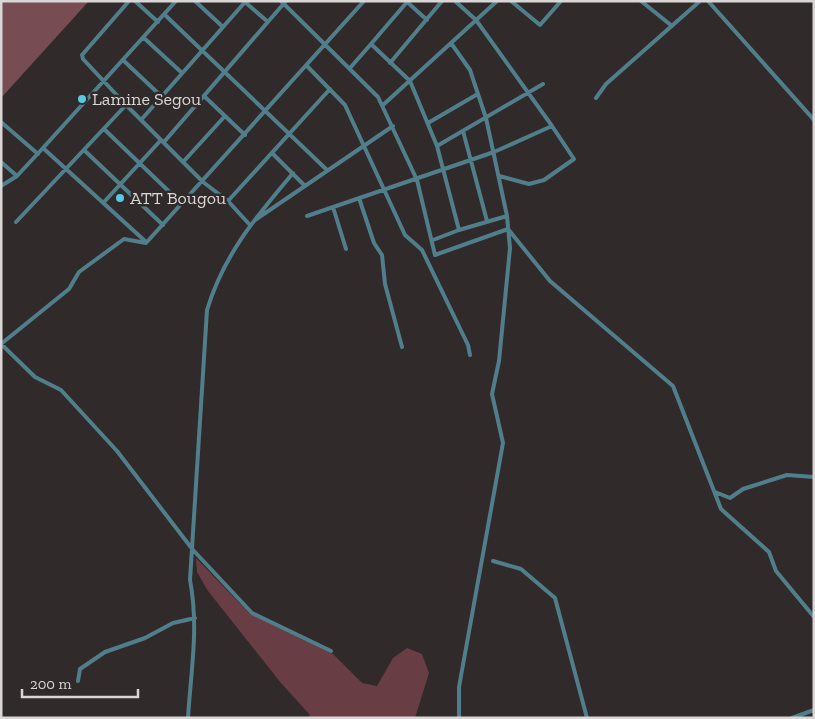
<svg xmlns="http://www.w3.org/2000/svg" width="815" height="719" viewBox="0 0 815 719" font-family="'Zilla Slab',serif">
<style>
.green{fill:#683e44}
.forest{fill:#774c52}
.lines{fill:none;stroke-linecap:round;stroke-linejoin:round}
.minor{stroke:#507e8b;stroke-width:4}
.poi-dot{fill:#59c8e5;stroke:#302a2a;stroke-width:2}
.labels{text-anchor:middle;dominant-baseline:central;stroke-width:5;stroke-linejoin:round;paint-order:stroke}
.poi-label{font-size:18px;fill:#dad6d6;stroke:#302a2a;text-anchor:start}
</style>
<rect width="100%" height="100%" fill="#302a2a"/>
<!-- green -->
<path class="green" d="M196,558L250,614L333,654L362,683L377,686L393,658L407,648L422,654L429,673L415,718H308L310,715L281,683L208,591L197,572Z"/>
<!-- forest -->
<path class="forest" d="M1,1H89L1,98Z"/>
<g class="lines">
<!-- minor -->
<path class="minor" d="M129,1L82,55L83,59L126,105L203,182L228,201L249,224
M135,1L158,22
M195,1L223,27
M281,1L378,97L417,180L435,255L508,229L550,281L673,386L721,509L769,552L776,571L814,617
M406,1L427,20
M455,1L476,20L552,126
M511,1L540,25L561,1
M641,1L672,26
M708,1L814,120
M245,2L268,22
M165,15L327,170
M144,38L182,73
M451,43L470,70L486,118L507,216L510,248L499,361L492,394L503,443L459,687V718
M371,44L407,2
M124,61L161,96
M390,63L442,1
M307,66L345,105L405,235L422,250L468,345L470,355
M350,68L371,44L410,81L437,146L459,230
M204,96L245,135
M596,98L606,84L700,1
M383,105L497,1
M141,120L246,1
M1,122L38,154
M428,123L476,95
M104,129L182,204
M463,131L487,221
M164,142L286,1
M437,146L543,84
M84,150L163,225
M272,153L305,186
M184,161L225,116
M1,162L17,176
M1,186L17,176L43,148
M359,198L374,243L382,255L385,284L402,347
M228,201L330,89
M104,202L161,140
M333,207L346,249
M307,216L494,152L552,126L574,159L544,180L529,184L499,176
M255,220L393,126
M16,222L126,105
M433,240L459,230L507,216
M145,241L43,148L176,1
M1,344L69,289L79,272L124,239L146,243L364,1
M1,344L35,377L61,390L117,451L193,550L252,613L331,651
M715,492L730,498L743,489L787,475L814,477
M493,561L521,569L555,598L587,718
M78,681L80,669L105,652L145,638L173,623L195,618
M188,718C191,669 199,628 190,580L207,310C224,254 256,217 293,173
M792,718L814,710"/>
</g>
<!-- markers -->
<g class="poi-dot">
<circle cx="82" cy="99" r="5"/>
<circle cx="120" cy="198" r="5"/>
</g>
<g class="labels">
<!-- poi labels -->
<g class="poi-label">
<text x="92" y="99">Lamine Segou</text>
<text x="130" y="198">ATT Bougou</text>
</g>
</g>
<!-- border -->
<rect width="815" height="719" fill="none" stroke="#dad6d6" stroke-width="5"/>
<!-- scale -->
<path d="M22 689v8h116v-8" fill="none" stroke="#dad6d6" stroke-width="2.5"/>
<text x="30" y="689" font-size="15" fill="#dad6d6" stroke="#302a2a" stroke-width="4" paint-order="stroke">200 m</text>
</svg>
